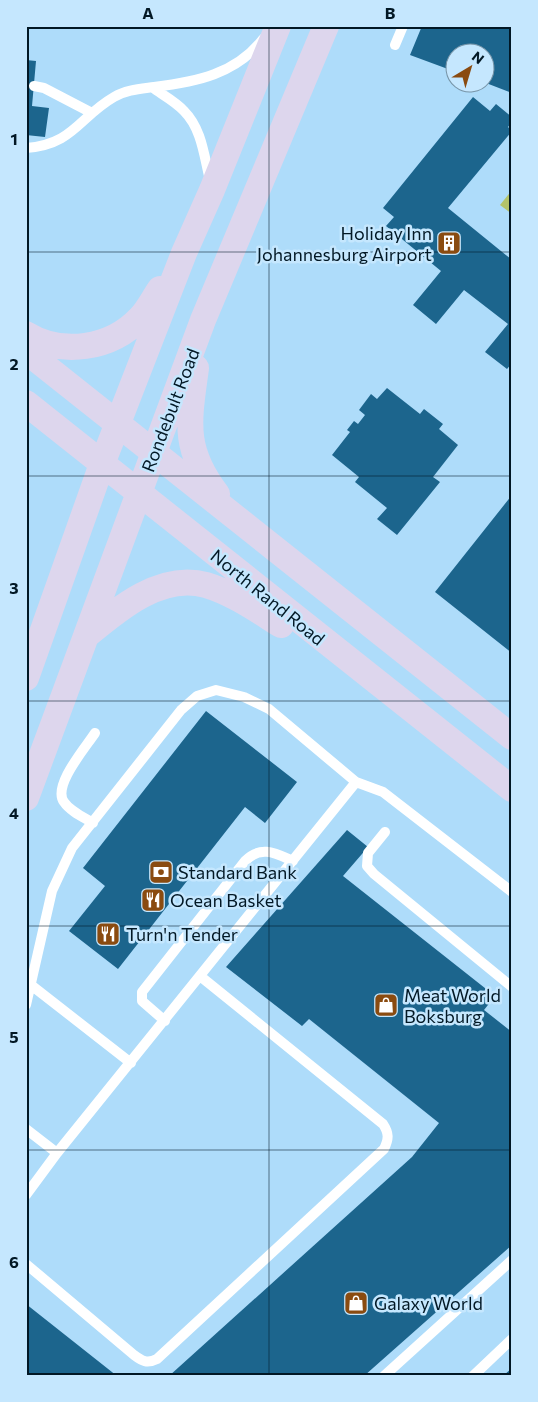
<svg xmlns="http://www.w3.org/2000/svg" width="538" height="1402" viewBox="0 0 538 1402" font-family="Commissioner,sans-serif">
<style>
.water{fill:#b3c369}
.building{fill:#1c658d}
.lines{fill:none;stroke-linecap:round;stroke-linejoin:round}
.lane{stroke:#fff;stroke-width:10}
.secondary{stroke:#ddd6ed;stroke-width:26}
.grid{fill:none;stroke:#021825;stroke-width:1;stroke-opacity:0.55}
.labels{text-anchor:middle;dominant-baseline:central;stroke-width:5;stroke-linejoin:round;paint-order:stroke}
.poi-label{font-size:18px;fill:#021825;stroke:#c5e7fe;text-anchor:start}
.street-label{font-size:18px;fill:#021825;stroke:#c5e7fe}
.neatline{fill:none;stroke:#021825;stroke-width:2}
.grid-label{font-size:16px;text-anchor:middle;font-weight:bold;fill:#021825}
</style>
<rect width="100%" height="100%" fill="#aedcfa"/>
<!-- water -->
<path class="water" d="M512,190V214L500,205Z"/>
<!-- building -->
<path class="building" d="M422,26H512V93L486,83V52H456V72L410,55Z
M26,60L36,61L32,106L49,108L45,137L26,135Z
M473,97L490,111L496,104L512,117V122L508,127L512,131L448,208L512,260V363L507,369L485,352L508,324L464,290L436,324L413,305L441,271L386,226L394,217L383,208Z
M387,388L420,414L424,409L443,424L439,429L458,445L433,477L440,482L397,535L377,519L387,508L355,482L359,477L332,455L350,432L347,430L354,421L358,424L365,415L359,410L371,394L377,399Z
M512,495V653L435,592Z
M206,711L297,782L265,823L245,807L118,969L69,931L105,886L83,868Z
M347,830L368,847L343,876L495,996L484,1010L512,1032V1245L364,1376H169L412,1157L439,1123L309,1019L302,1026L226,967Z
M26,1304L117,1376H26Z
M512,1368V1376H503Z"/>
<g class="lines">
<!-- lane -->
<path class="lane" d="M395,45L403,26
M34,86L44,88L92,113
M153,88C163,95 176,102 184,111C202,129 204,156 210,180
M26,148C73,145 79,117 114,97C126,90 140,89 154,87C196,82 236,74 263,39
M93,823C83,817 70,811 64,802C52,786 86,747 95,733
M385,832L368,853L367,866L374,874L512,987
M31,985L131,1063
M26,1005L52,891L72,848L181,710L197,696L216,690L244,697L269,709L356,782L383,792L512,892
M165,1021L142,1001V992L245,861C261,845 275,853 293,861
M26,1129L57,1153
M26,1195L57,1153L356,782
M26,1264L134,1355C142,1361 147,1364 157,1359L384,1149C389,1139 389,1133 383,1124L200,976
M384,1376L512,1260
M473,1376L512,1339"/>
<!-- secondary -->
<path class="secondary" d="M26,334C62,356 111,349 140,318C148,310 153,299 160,289
M26,351L512,737
M196,368C189,421 182,448 217,494
M26,403L512,789
M86,636C117,610 161,572 206,585C233,593 257,610 281,625
M26,678L102,464L184,253L212,190L278,26
M26,798L203,320L326,26"/>
</g>
<!-- grid -->
<path class="grid" d="M269,26V1376M26,252H512M26,476H512M26,701H512M26,926H512M26,1150H512"/>
<!-- icons -->
<defs>
<g id="building-square" transform="scale(1.25)"><rect x="-9" y="-9" width="18" height="18" rx="4" fill="#8a4b10" stroke="#c5e7fe"/><path d="M-4-6H4V6H1V3H-1V6H-4ZM-2.5-4.3h1.7v1.8h-1.7ZM.8-4.3h1.7v1.8H.8ZM-2.5-1h1.7V.8h-1.7ZM.8-1h1.7V.8H.8Z" fill="#fff"/></g>
<g id="bank-square" transform="scale(1.25)"><rect x="-9" y="-9" width="18" height="18" rx="4" fill="#8a4b10" stroke="#c5e7fe"/><path d="M-6-4H6V4H-6ZM0-2.3a2.3 2.3 0 1 0 0 4.6a2.3 2.3 0 1 0 0-4.6Z" fill="#fff"/></g>
<g id="restaurant-square" transform="scale(1.25)"><rect x="-9" y="-9" width="18" height="18" rx="4" fill="#8a4b10" stroke="#c5e7fe"/><path d="M-5-6h1v4h1v-4h1v4h1v-4h1v5L-1.5 .5V6h-2V.5L-5-1ZM5-6V6H3V1.5H1.5Q1.5-4 5-6Z" fill="#fff"/></g>
<g id="shop-square" transform="scale(1.25)"><rect x="-9" y="-9" width="18" height="18" rx="4" fill="#8a4b10" stroke="#c5e7fe"/><path d="M-5-2.5h2.3a2.7 3.5 0 0 1 5.4 0H5L5.5 6h-11ZM-1.5-2.5h3a1.5 2.3 0 0 0-3 0Z" fill="#fff"/></g>
</defs>
<g fill-rule="evenodd">
<use href="#building-square" x="449" y="243"/>
<use href="#bank-square" x="161" y="872"/>
<use href="#restaurant-square" x="153" y="900"/>
<use href="#restaurant-square" x="108" y="934"/>
<use href="#shop-square" x="386" y="1005"/>
<use href="#shop-square" x="356" y="1303"/>
</g>
<g class="labels">
<!-- poi labels -->
<g class="poi-label">
<text x="432" y="233" text-anchor="end">Holiday Inn<tspan x="432" dy="21">Johannesburg Airport</tspan></text>
<text x="178" y="872">Standard Bank</text>
<text x="170" y="900">Ocean Basket</text>
<text x="126" y="934">Turn'n Tender</text>
<text x="404" y="995">Meat World<tspan x="404" dy="21">Boksburg</tspan></text>
<text x="374" y="1303">Galaxy World</text>
</g>
<!-- street labels -->
<g class="street-label">
<text transform="translate(170 410) rotate(-69)">Rondebult Road</text>
<text transform="translate(268 597) rotate(39)">North Rand Road</text>
</g>
</g>
<!-- border -->
<rect width="538" height="1402" fill="none" stroke="#c5e7fe" stroke-width="55"/>
<!-- north arrow -->
<g transform="translate(470 68) rotate(38)"><circle r="24" fill="#c5e7fe" stroke="#7794a7"/>
<path d="M0-4L9 19L0 12L-9 19Z" fill="#8a4b10"/>
<text y="-8" font-size="14" font-weight="bold" text-anchor="middle" fill="#021825">N</text>
</g>
<rect x="28" y="28" width="482" height="1346" class="neatline"/>
<g class="grid-label">
<text x="148" y="19">A</text>
<text x="390" y="19">B</text>
<text x="14" y="145">1</text>
<text x="14" y="370">2</text>
<text x="14" y="594">3</text>
<text x="14" y="819">4</text>
<text x="14" y="1043">5</text>
<text x="14" y="1268">6</text>
</g>
</svg>
